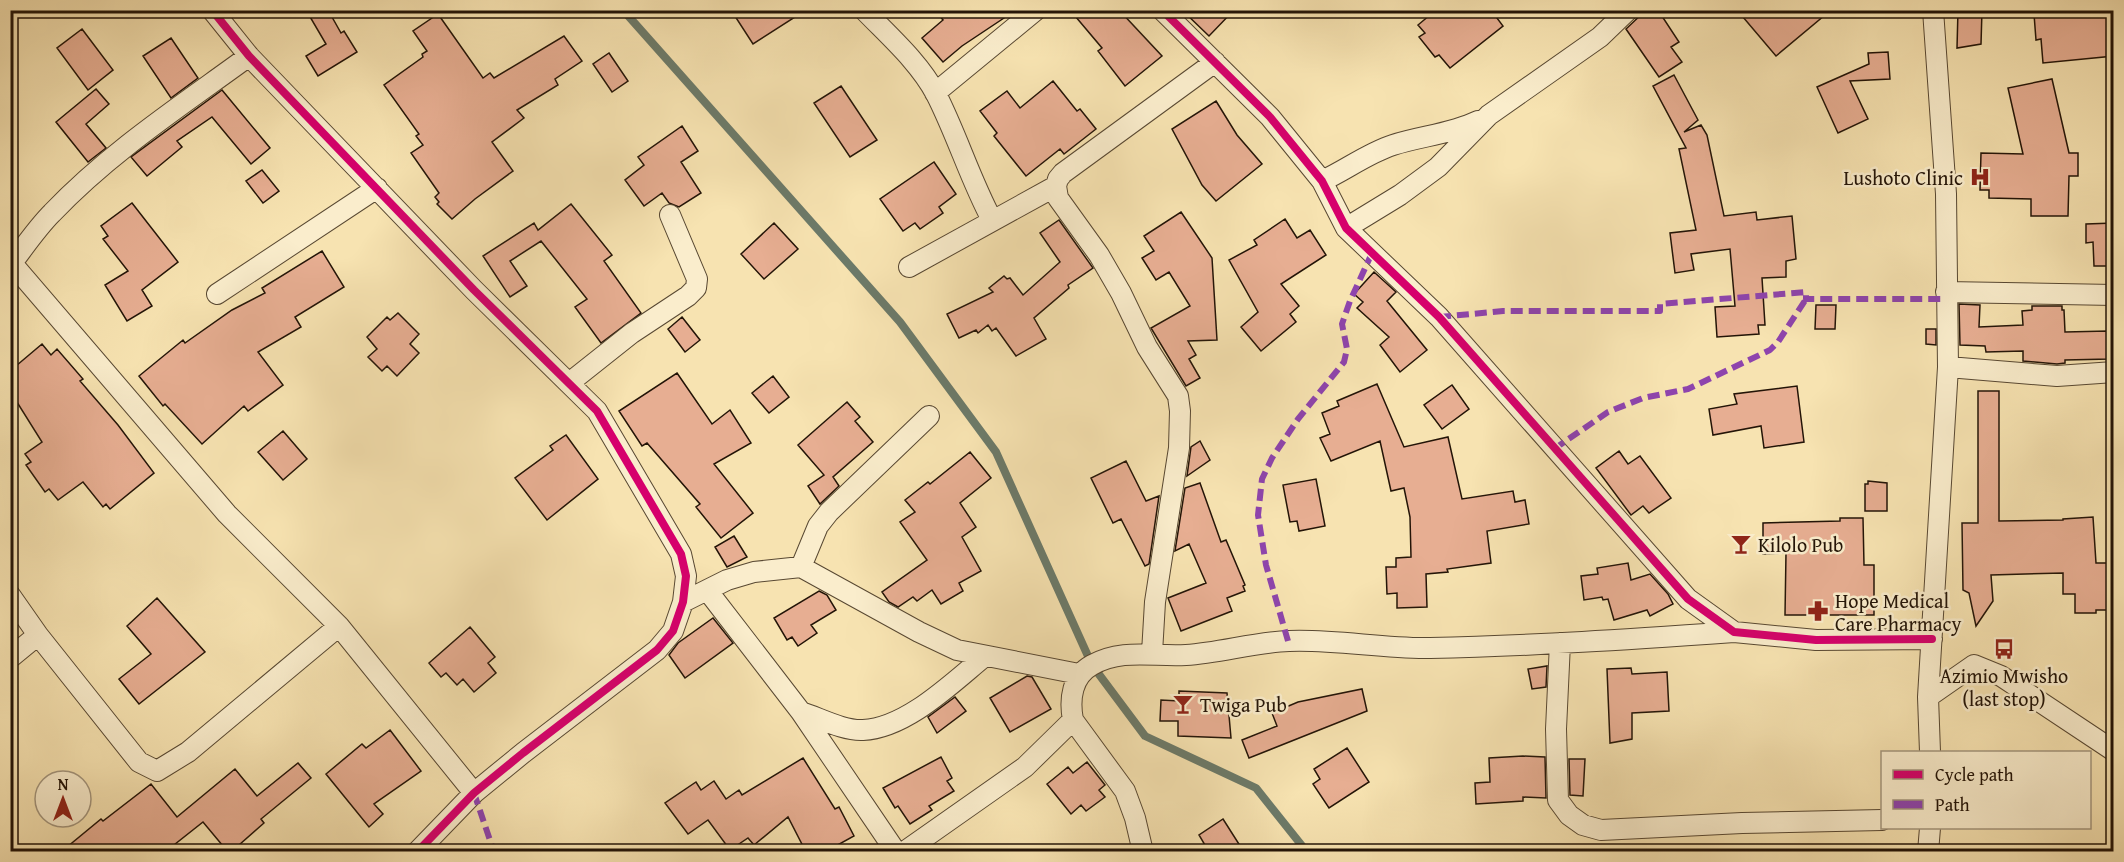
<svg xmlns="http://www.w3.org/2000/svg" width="2124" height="862" viewBox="0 0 2124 862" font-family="'Gentium Book Plus',serif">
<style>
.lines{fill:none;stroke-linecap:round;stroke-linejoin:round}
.stream{stroke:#6c7a69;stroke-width:8}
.building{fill:#e7ae92;stroke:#231407;stroke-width:1.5}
.minor-casing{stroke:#584832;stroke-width:22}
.minor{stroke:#faedcc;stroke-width:20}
.quiet{stroke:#8e44ad;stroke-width:6;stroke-dasharray:12 6;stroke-linecap:butt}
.cycleway-casing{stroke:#faedcc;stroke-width:11}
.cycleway{stroke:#d6006c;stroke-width:8}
.labels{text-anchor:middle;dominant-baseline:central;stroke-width:5;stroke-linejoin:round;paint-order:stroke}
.poi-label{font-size:20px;fill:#231407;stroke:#faedcc;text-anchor:start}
</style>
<rect width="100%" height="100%" fill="#f7e3b1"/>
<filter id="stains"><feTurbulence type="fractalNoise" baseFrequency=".00333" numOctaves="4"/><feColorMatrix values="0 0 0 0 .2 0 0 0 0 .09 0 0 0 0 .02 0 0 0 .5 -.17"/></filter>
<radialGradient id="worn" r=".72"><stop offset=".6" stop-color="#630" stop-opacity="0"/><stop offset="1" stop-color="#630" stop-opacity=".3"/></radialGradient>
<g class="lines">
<!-- stream -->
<path class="stream" d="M623,10L900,322L996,452L1092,665L1145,736L1256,788L1307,852"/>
</g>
<!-- building -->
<path class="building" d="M306,10H328L341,33L344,31L357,52L318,76L306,56L326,44Z
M731,10H806L753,44Z
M935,10H1016L962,46L943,62L922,38L943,20Z
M1070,10H1119L1162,56L1125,86L1098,51L1102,48Z
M1182,10H1234L1209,36Z
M1436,10H1491L1503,26L1450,68L1439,55L1435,57L1419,37L1425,33L1418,25Z
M1646,10H1658L1679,42L1671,47L1682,62L1659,77L1626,29Z
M1737,10H1831L1776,56Z
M1958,10H1982L1981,44L1957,48Z
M2038,10H2114V56L2043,63L2041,39L2036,40L2034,14L2038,13Z
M438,14L483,78L490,73L494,78L564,36L582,61L555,79L558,85L517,110L524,118L492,142L513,171L475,199L452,219L437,204L439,202L435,197L439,193L411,153L423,145L416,136L419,134L384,85L423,57L422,54L427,51L413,31Z
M82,29L113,70L88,90L57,48Z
M171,38L198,78L171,98L143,56Z
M1888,52L1890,79L1850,81L1868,119L1838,133L1817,87L1869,64L1868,53Z
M609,53L628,81L612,92L593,64Z
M1674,75L1698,120L1684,132L1701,125L1707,135L1724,216L1756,212L1757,220L1792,216L1796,259L1786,261V277L1762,278L1765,325H1758L1759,334L1717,337L1715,307L1735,306L1730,249L1691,254L1694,270L1675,273L1670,233L1696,230L1679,149L1686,148L1653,86Z
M2052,79L2069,153H2078V176H2069L2068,216H2031V199L1989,198V190H1980L1981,153L2023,154L2008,88Z
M1053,81L1077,111L1080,109L1096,129L1064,154L1060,149L1026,176L994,136L997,133L980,111L1007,91L1020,108Z
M841,86L877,140L850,157L814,103Z
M96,89L109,104L86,124L106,148L88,162L56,122Z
M222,90L270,148L251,164L212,117L177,141L182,147L147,176L131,157Z
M1216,101L1237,135L1262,164L1216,201L1202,185L1172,129Z
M682,126L698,151L681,162L701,193L679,207L669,203L662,193L644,206L625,180L644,165L638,157Z
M934,162L956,194L939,207L943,213L920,229L915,223L903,231L880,199Z
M262,170L279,191L263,203L246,181Z
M132,203L178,262L142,290L152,306L127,321L105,285L128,271L103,239L108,236L101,226Z
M571,204L612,255L604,261L641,313L601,343L575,307L587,299L541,241L510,261L527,286L510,297L483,256L534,223L538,230Z
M1181,212L1212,258L1217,340L1188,341L1196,355L1189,359L1200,378L1186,386L1151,328L1190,306L1169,272L1156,280L1142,258L1154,251L1144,236Z
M1285,219L1297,238L1310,230L1326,255L1281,284L1299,306L1290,314L1296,322L1261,351L1241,327L1258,312L1229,260L1257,245L1254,240Z
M1059,220L1093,268L1068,285L1069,288L1034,318L1046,339L1016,356L996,328L992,331L988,325L978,333L976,330L959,338L947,314L993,292L989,288L1004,276L1007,279L1010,278L1023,295L1060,262L1040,233Z
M774,223L798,249L764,279L741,254Z
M2114,223V266H2094L2093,242L2086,243V224Z
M322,251L344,287L295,317L301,327L258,352L283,385L248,411L244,406L202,444L165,404L163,406L139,376L183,340L185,343L232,310L265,293L262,288Z
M1374,272L1396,292L1387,301L1427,350L1400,372L1380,345L1389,337L1357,308L1363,302L1354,294Z
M1959,304L1980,305L1979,327L2023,325L2022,311L2032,310V306H2062V310H2064L2065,332L2108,331L2110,359L2065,360V363L2057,364L2023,361V351L1986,352L1985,346L1960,345Z
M1816,305H1836L1835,329H1815Z
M398,313L419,334L410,344L419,353L397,376L387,366L382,371L368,357L377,349L367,337L387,317L390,320Z
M682,317L700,340L685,352L668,329Z
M1926,329H1936V345L1926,344Z
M42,344L51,355L57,349L83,379L80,381L118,425L154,473L110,509L106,504L103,507L83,482L58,500L49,489L45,492L26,465L31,462L25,454L42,442L10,391V371Z
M677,373L712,424L730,410L751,443L714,464L753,513L721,538L696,507L700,504L647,443L642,446L619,411Z
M773,376L789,397L769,413L752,393Z
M1377,384L1404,447L1448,437L1462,499L1513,491L1515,502L1525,500L1529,524L1487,531L1491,563L1447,569L1448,572L1426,574L1427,607L1397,608V593L1387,594L1386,567H1396V558L1411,557L1410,517L1404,488L1391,491L1380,441L1331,461L1320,438L1330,434L1322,413L1339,406L1337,401Z
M1452,385L1469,409L1442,429L1424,405Z
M1797,386L1804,442L1764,448L1761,426L1713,435L1709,409L1737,404L1734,394Z
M1978,391H1999V521L2063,520V519L2093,517L2096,563H2114V610H2096V613H2075V594H2063V573L1991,575L1993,601L1976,626L1969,593L1963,590L1962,523H1978Z
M847,402L860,417L855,421L873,442L833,477L839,486L820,504L808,486L824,475L798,445Z
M283,431L307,459L283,480L258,452Z
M566,435L598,479L547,520L515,478L553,450L550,446Z
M1200,441L1210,460L1187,476L1191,447Z
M1619,451L1628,464L1640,456L1671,498L1649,513L1643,506L1631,515L1596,468Z
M970,452L991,478L960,503L976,527L962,537L981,571L959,583L963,591L941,604L932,590L917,601L913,597L898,607L889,602L882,592L927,560L900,522L915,512L905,500L928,482L930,484Z
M1126,461L1146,501L1159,496L1149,564L1145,566L1121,519L1113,523L1091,478Z
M1316,479L1325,526L1299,531L1297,521L1290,522L1283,485Z
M1868,481L1887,483V511H1865V484H1868Z
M1200,483L1221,542L1226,540L1245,585L1243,586L1245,591L1227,598L1232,611L1181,631L1168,598L1206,583L1189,544L1175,551L1185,488Z
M1840,518H1863L1864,565H1874V615H1785L1786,553L1763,554V523L1840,521Z
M734,536L747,557L727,567L715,547Z
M1628,563L1631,580L1650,574L1668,594L1673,604L1650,616L1647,610L1614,620L1608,599L1603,600L1602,597L1584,600L1581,576L1598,574L1597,568Z
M819,591L827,595L836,610L811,625L817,633L798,646L792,637L787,640L774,618Z
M157,598L205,652L139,704L119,679L151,654L127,626Z
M713,618L733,643L685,678L669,655L678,643Z
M470,627L495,657L488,663L496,673L474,692L463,679L457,685L446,673L441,677L429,663Z
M1547,666L1546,687L1532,689L1528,669Z
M1631,668L1632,674L1667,672L1669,711L1632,713V739L1610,743L1607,669Z
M1027,676L1032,677L1051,709L1010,732L990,698Z
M1362,689L1367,711L1249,758L1242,740L1277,726L1272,713L1298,702Z
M1179,691L1227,693L1231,738L1178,736V721H1160L1161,700L1179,701Z
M955,697L966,711L937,733L928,717Z
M390,730L421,771L374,804L383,814L369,827L326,774L362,744L366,748Z
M1347,748L1369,782L1329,808L1313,784L1320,779L1314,769Z
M1523,756L1545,757L1546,798L1523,797V801L1476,804L1475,783L1490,782L1489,758Z
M941,757L952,778L947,781L954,791L929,806L932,810L910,824L898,806L895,808L883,788Z
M803,758L835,809L839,807L854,836L825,852H806L788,817L754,845L748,838L730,850L708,820L688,834L665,803L696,782L701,790L714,781L726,799L739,790L742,795Z
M1569,759H1585L1583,796L1570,795Z
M1087,762L1105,785L1099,790L1105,797L1086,811L1081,805L1071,814L1047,784L1068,767L1073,773Z
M298,763L311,778L261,819L264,823L231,852H228L203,822L165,852H61L101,819L103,821L151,784L177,817L235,769L257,796Z
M1223,819L1244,852H1209L1199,835Z"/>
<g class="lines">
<!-- minor casing -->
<g class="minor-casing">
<path id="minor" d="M212,10L249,56L474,290L597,411L681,554L686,576L683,602L673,631L657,650L523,753L474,793L417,852
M864,10C889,36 919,62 936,94C957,135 970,179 992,220
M1162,10L1270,117L1322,181L1346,228L1439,317L1688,599L1734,632L1816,640L1932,639
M935,93L1036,10
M1322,181C1346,170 1368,153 1393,145C1421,136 1451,134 1478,121
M1346,228L1400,195L1438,167L1489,115L1600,37L1628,10
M10,261L227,514L339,626L474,793
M12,263C25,246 37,228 52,213C110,152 182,105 249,56
M909,267L1056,186
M1946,292L2114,295
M217,294L377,188
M1948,367L2057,376L2114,372
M569,383L632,333L688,296L696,288L697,279L670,215
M801,567L919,632L957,650L1079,674
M707,590L801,712L896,852
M10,595L38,635L139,762L157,771L188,752L339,626
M683,602L727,580L754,572L801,567L818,526L829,512L929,416
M1560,643L1556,729L1558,800L1569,815L1583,825L1601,830L1742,823L1882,820
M1152,653L1155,602L1179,448L1180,411L1178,396L1147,347L1121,293L1099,255L1058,198L1056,186L1058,179L1063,173L1215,62
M10,658L38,635
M1928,697L1974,665L2001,676L2114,751
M801,712C820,718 843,731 863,730C907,728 953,682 985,656
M1073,720L1125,791L1135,818L1143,852
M1930,752L1928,697L1948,367L1946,194L1933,10
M904,852L1025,767L1073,720C1069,699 1072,676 1092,665C1122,648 1153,657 1186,655C1220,653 1255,642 1289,641C1336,639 1383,649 1430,648C1532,646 1633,639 1734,632
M1928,852L1930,828"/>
</g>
<!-- minor -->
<use href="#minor" class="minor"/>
<!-- quiet -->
<path class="quiet" d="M1439,317L1503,311H1660V304L1806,292V299H1946
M1554,449L1608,412L1643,398L1688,389L1770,350L1778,342L1806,299
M1288,641L1266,565L1258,515L1262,479L1272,458L1298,419L1344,362L1347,349L1342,324L1350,301L1372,253
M474,793L494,852"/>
<!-- cycleway casing -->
<g class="cycleway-casing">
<path id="cycleway" d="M212,10L249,56L474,290L597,411L681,554L686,576L683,602L673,631L657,650L523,753L474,793L417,852
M1162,10L1270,117L1322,181L1346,228L1439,317L1688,599L1734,632L1816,640L1932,639"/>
</g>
<!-- cycleway -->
<use href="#cycleway" class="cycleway"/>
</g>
<!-- icons -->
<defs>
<g id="hospital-bare" transform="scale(1.62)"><path d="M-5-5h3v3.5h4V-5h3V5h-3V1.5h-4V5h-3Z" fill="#8f2418" stroke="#faedcc" stroke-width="2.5" paint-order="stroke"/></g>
<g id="bar-bare" transform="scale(1.62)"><path d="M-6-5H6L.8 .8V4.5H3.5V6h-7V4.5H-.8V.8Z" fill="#8f2418" stroke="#faedcc" stroke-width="2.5" paint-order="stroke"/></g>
<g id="pharmacy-bare" transform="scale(1.62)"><path d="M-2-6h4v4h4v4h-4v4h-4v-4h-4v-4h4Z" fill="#8f2418" stroke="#faedcc" stroke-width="2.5" paint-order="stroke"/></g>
<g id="bus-bare" transform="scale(1.62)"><path d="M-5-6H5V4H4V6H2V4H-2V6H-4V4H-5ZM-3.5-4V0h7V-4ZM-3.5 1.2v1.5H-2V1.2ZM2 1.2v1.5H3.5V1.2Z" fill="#8f2418" stroke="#faedcc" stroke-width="2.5" paint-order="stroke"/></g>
</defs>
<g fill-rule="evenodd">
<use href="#hospital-bare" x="1980" y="177"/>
<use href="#bar-bare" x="1741" y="544"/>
<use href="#pharmacy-bare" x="1818" y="611"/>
<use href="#bus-bare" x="2004" y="649"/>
<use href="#bar-bare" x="1183" y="704"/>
</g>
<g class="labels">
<!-- poi labels -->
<g class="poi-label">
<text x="1963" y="177" text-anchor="end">Lushoto Clinic</text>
<text x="1758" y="544">Kilolo Pub</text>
<text x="1835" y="600">Hope Medical<tspan x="1835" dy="23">Care Pharmacy</tspan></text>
<text x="2004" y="675" text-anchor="middle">Azimio Mwisho<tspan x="2004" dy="23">(last stop)</tspan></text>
<text x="1200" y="704">Twiga Pub</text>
</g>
</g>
<!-- margin -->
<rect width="2124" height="862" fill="none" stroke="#f7e3b1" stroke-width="36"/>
<rect x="12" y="12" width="2100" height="838" fill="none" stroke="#231407" stroke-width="3"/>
<rect x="18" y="18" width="2088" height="826" fill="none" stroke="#231407" stroke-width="1.5"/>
<!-- legend -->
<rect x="1881" y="751" width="210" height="78" fill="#faedcc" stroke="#a4967d" stroke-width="1.5"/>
<rect x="1893" y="770" width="30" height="9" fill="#d6006c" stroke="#a4967d" stroke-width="1.5"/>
<text x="1935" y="781" font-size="18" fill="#231407">Cycle path</text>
<rect x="1893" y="800" width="30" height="9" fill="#8e44ad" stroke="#a4967d" stroke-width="1.5"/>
<text x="1935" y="811" font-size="18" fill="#231407">Path</text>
<!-- north arrow -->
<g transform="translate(63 799)"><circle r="28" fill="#faedcc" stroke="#a4967d" stroke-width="1.5"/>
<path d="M0-4.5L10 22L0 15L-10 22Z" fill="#8f2418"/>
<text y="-9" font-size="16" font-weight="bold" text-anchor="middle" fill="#231407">N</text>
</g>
<rect width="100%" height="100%" filter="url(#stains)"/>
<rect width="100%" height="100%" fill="url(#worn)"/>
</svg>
